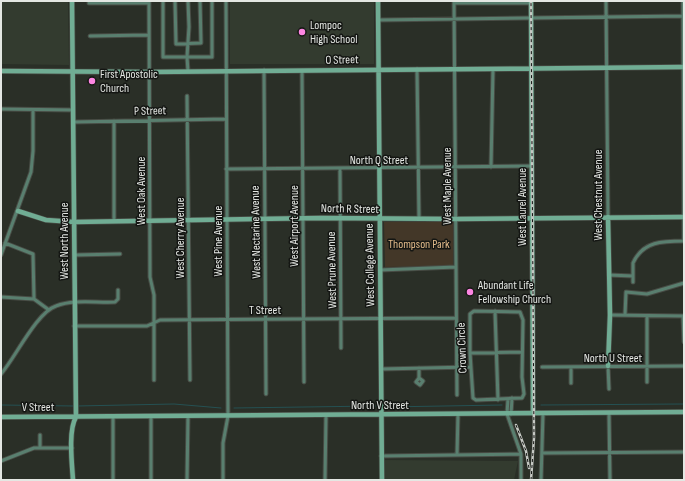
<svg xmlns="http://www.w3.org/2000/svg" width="685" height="481" viewBox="0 0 685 481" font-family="'Sofia Sans Condensed',sans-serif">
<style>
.built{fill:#333b2f}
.green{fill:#433728}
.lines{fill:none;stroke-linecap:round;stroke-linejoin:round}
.stream{stroke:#255153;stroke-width:1}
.street-casing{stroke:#484c45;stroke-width:5}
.secondary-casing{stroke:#484c45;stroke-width:6}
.street{stroke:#597f6f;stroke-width:3}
.secondary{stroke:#70ad94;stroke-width:4.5}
.rail-casing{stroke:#c6c9c4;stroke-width:2.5}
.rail{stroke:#141613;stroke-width:1;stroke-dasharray:3;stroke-linecap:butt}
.poi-dot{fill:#fd86e2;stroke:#141613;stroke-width:1.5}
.labels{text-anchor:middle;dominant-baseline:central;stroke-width:3;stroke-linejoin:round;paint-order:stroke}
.poi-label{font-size:12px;fill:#e4e7e3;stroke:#141613;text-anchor:start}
.street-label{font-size:12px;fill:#e4e7e3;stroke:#141613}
.park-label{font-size:12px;fill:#e4bc8b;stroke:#141613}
</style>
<rect width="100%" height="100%" fill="#2a2f27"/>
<!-- built -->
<path class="built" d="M1,1H68L69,65L1,64Z
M230,1H374V64H230Z
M385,460L518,461L514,480H385Z"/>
<!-- green -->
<path class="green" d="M384,222H453V266L385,267Z"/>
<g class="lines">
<!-- stream -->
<path class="stream" d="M1,405L74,406
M541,405L684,404
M77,406L174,404L221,408
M386,407L502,405
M234,408L376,406"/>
<!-- street casing -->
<g class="street-casing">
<path id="street" d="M149,1L150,277L154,295V380
M163,1V57H212V1
M175,1L176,44L201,43L200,1
M188,1L189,27L187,57L188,71
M454,1L457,395
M606,1L608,217
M683,1L684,241
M89,3H149
M454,3H531
M378,20L684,16
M90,36L148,35
M417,69L419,218
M264,70L266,394
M302,71L304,382
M187,96L190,380
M1,109L73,110
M74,122L226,119
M491,167L493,69
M226,169L532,166
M340,169L341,348
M114,220V121
M5,243L33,254L34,299
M1,255L31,172L33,151V110
M75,255L120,254
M380,270L456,267
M609,275L633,276
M633,282V263C643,241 663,241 684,241
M1,297L34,299L49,310
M474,311L520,312L523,320L522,377L524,394L522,398L476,400L473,398L470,353V314Z
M495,311L498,400
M610,315L684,316
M625,315L626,292L647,294L684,283
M683,316L684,342
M74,326H147L160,320L456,318
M470,353L522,352
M608,366L609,389
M542,367L684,366
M571,367V383
M381,369L471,367
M1,374C15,358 37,312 56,306C74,299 96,303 115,302L118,299V290
M419,378L423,381L420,385L416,382L419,378V368
M647,382V316
M508,399L507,414L521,454V480
M609,413L610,480
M511,414L512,398
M113,417V480
M40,435V448
M543,453L684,452
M457,455L458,414
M381,456L521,454
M1,461L34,448H72
M151,480V416
M187,480L188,416
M223,480V443L228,416L226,1
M325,480L326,415
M541,480L543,413"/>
</g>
<!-- secondary casing -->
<g class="secondary-casing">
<path id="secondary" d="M72,1L76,417C68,430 72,464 73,480
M378,1L382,480
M531,1L533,413
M1,71L149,72L684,67
M18,211L46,220L74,222L321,218L456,219L684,217
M608,217L610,315L608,366
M1,417L684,412"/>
</g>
<!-- street -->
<use href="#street" class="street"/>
<!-- secondary -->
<use href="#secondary" class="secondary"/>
<!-- rail casing -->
<g class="rail-casing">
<path id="rail" d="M516,425L526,451L529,468
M531,480L534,438L531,1"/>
</g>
<!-- rail -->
<use href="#rail" class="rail"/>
</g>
<!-- markers -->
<g class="poi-dot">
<circle cx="302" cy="32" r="4"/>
<circle cx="92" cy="81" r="4"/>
<circle cx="470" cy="292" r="4"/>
</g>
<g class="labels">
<!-- poi labels -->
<g class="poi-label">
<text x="310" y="25">Lompoc<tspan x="310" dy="14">High School</tspan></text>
<text x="100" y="74">First Apostolic<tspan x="100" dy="14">Church</tspan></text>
<text x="478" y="285">Abundant Life<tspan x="478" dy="14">Fellowship Church</tspan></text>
</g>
<!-- street labels -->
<g class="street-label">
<text transform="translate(342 60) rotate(-1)">O Street</text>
<text transform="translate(150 111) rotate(-1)">P Street</text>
<text x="379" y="160">North Q Street</text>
<text transform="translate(447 186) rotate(-90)">West Maple Avenue</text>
<text transform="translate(141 191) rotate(-90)">West Oak Avenue</text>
<text transform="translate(598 195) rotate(-90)">West Chestnut Avenue</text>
<text transform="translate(522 207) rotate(-90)">West Laurel Avenue</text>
<text transform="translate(350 209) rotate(1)">North R Street</text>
<text transform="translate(294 226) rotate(-90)">West Airport Avenue</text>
<text transform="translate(256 232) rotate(-91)">West Nectarine Avenue</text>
<text transform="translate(180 238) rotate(-90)">West Cherry Avenue</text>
<text transform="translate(64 241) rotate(-90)">West North Avenue</text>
<text transform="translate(218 241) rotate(-90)">West Pine Avenue</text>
<text transform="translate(370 265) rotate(-91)">West College Avenue</text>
<text transform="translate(332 270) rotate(-91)">West Prune Avenue</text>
<text x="265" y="310">T Street</text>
<text transform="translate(462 348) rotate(-92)">Crown Circle</text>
<text x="613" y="358">North U Street</text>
<text x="380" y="405">North V Street</text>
<text x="38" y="407">V Street</text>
</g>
<!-- park labels -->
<g class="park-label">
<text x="419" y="244">Thompson Park</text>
</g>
</g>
<!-- border -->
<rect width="685" height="481" fill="none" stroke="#e4e7e3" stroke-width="4"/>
</svg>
